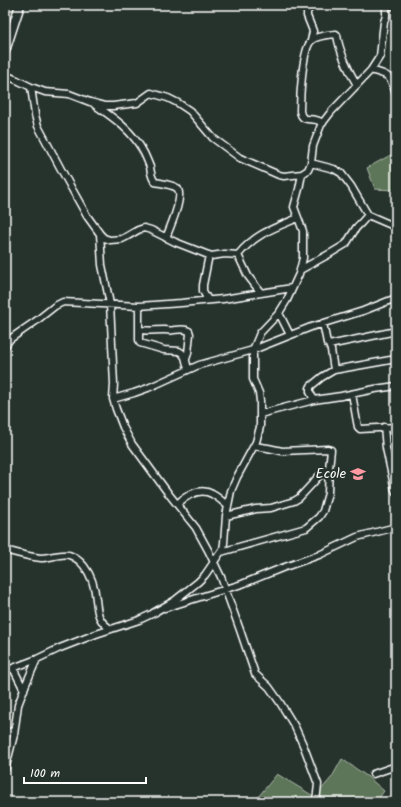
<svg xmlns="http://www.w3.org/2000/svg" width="401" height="807" viewBox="0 0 401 807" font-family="Kalam,sans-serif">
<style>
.green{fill:#5d7458;stroke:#aebaac}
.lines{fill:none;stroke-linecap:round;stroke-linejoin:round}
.minor-casing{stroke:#fff;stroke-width:9}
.tertiary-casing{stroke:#fff;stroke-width:11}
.minor{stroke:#26332d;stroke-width:6}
.tertiary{stroke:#26332d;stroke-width:8}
.labels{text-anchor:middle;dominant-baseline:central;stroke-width:4;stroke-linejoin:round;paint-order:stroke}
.poi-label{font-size:14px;fill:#fff;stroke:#26332d;text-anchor:end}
</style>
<rect width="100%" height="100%" fill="#26332d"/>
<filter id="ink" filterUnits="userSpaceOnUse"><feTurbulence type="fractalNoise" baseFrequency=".025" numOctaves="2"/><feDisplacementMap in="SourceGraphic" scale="8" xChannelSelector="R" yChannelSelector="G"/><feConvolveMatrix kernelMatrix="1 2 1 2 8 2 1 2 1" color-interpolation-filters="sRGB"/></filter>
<g filter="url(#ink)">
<!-- green -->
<path class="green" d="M396,152V191L394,190L375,189L367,168Z
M342,759L368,777L384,791L376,802H254L277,774L315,797L332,777Z"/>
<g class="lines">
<!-- minor casing -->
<g class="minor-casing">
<path id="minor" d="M303,5L307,12V16L313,31L311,41
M386,6H396
M307,12L312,5
M371,70C376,72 383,73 387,76C391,79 395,89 396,94
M5,75L17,80L31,87L45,92L69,94L90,102L105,106H113L137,103L151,93L168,98L178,103L190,111L213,138L240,158L279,175L284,176L302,174L308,170L311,163L313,146L321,125L331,112L371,70L380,56L384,22L386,16V5
M31,87L35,115L38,126L63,173L87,216L100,234L102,265L110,304L114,384L113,399L116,409L123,427L132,444L168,493L196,528L208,550L221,577L240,630L255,674L269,687L279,701L295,727L304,747L318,784L316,802
M95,105C114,118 133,131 144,153C146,157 148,162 150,167C151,173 151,177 155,182C160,183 173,185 177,188C185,196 169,229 166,238
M323,123C321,122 317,120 316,120C308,118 302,122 300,111C300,98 302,48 312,40C318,35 328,35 336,34L337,35C339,50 349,72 357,85
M311,163L334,169L341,173L351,186L368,215L396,227
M100,234L104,238L110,240L122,239L126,237L138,230L144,228L151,230L175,242L211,256L225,254L238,255L248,276L261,293
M238,255C255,234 274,228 298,218
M300,270L331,253L346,244L356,228L361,223L368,215
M208,300L203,291V285L209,255
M139,306V340L140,343L164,350L179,351L182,353L185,357L188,369
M279,313L290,335
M323,323L327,343L329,345L396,331
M139,330C147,331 156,330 164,330C168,330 171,331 174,330C180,330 184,328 189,331L190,334L188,353L186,359
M329,345L331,350L334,370
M5,346L10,339L36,321L55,306L63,302L139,306L181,303L223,299L292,288
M352,394L357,422L358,427L360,429L396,427
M113,399L134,393L148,388L199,365L253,350L311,327L363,311L396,298
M314,400L310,392V388L311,386L322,377L334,370L396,359
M260,414L314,400L341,396L375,389L396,386
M384,427L386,448L395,490L396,492
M177,504C186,496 200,487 212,494C218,497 223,502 228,506
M226,516L256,509L271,508L294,501L299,498L312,484L317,478L329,468L331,450L330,451L328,449L282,451L268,448L254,446
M5,550C17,553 29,557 41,558C50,558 61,553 69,555C75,557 80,561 84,566C92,576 95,587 96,600C97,606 97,613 100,618C102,623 106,626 111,629
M221,552L306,528L319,517L323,511L328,493L329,468
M165,608L242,584L282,568L319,555L357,537L396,527
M153,613L174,601L198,582L205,575L218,556L223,549L224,543L226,516L231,491L237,477L256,442L260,427V401L259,393L253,379V350L260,333L279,313L287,300L299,274L303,258V231L294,207L299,189L302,174
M13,668L24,690
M5,671L37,659L60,648L96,634L139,620L156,612
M5,733L14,731
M5,770L14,735L18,705L26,684L37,659
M373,774L396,766"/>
</g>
<!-- tertiary casing -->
<g class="tertiary-casing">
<path id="tertiary" d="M5,51L20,5"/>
</g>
<!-- minor -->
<use href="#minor" class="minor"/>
<!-- tertiary -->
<use href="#tertiary" class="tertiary"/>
</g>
</g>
<!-- icons -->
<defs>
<g id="school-bare" transform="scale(1.2)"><path d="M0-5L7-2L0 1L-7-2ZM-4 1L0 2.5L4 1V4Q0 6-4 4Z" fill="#ff9aa2" stroke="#26332d" stroke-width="2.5" paint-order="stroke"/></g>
</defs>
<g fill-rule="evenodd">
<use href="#school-bare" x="358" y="474"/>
</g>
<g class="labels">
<!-- poi labels -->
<g class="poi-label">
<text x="346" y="474">Ecole</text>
</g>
</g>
<!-- margin -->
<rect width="401" height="807" fill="none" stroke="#26332d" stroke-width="20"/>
<rect x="10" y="10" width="381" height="787" fill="none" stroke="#fff" stroke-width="1.5" filter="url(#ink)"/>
<!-- scale -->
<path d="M24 777v6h122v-6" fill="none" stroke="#ffffff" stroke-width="2"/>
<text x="30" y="777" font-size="12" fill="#ffffff" stroke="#26332d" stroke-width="3" paint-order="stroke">100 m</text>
</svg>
